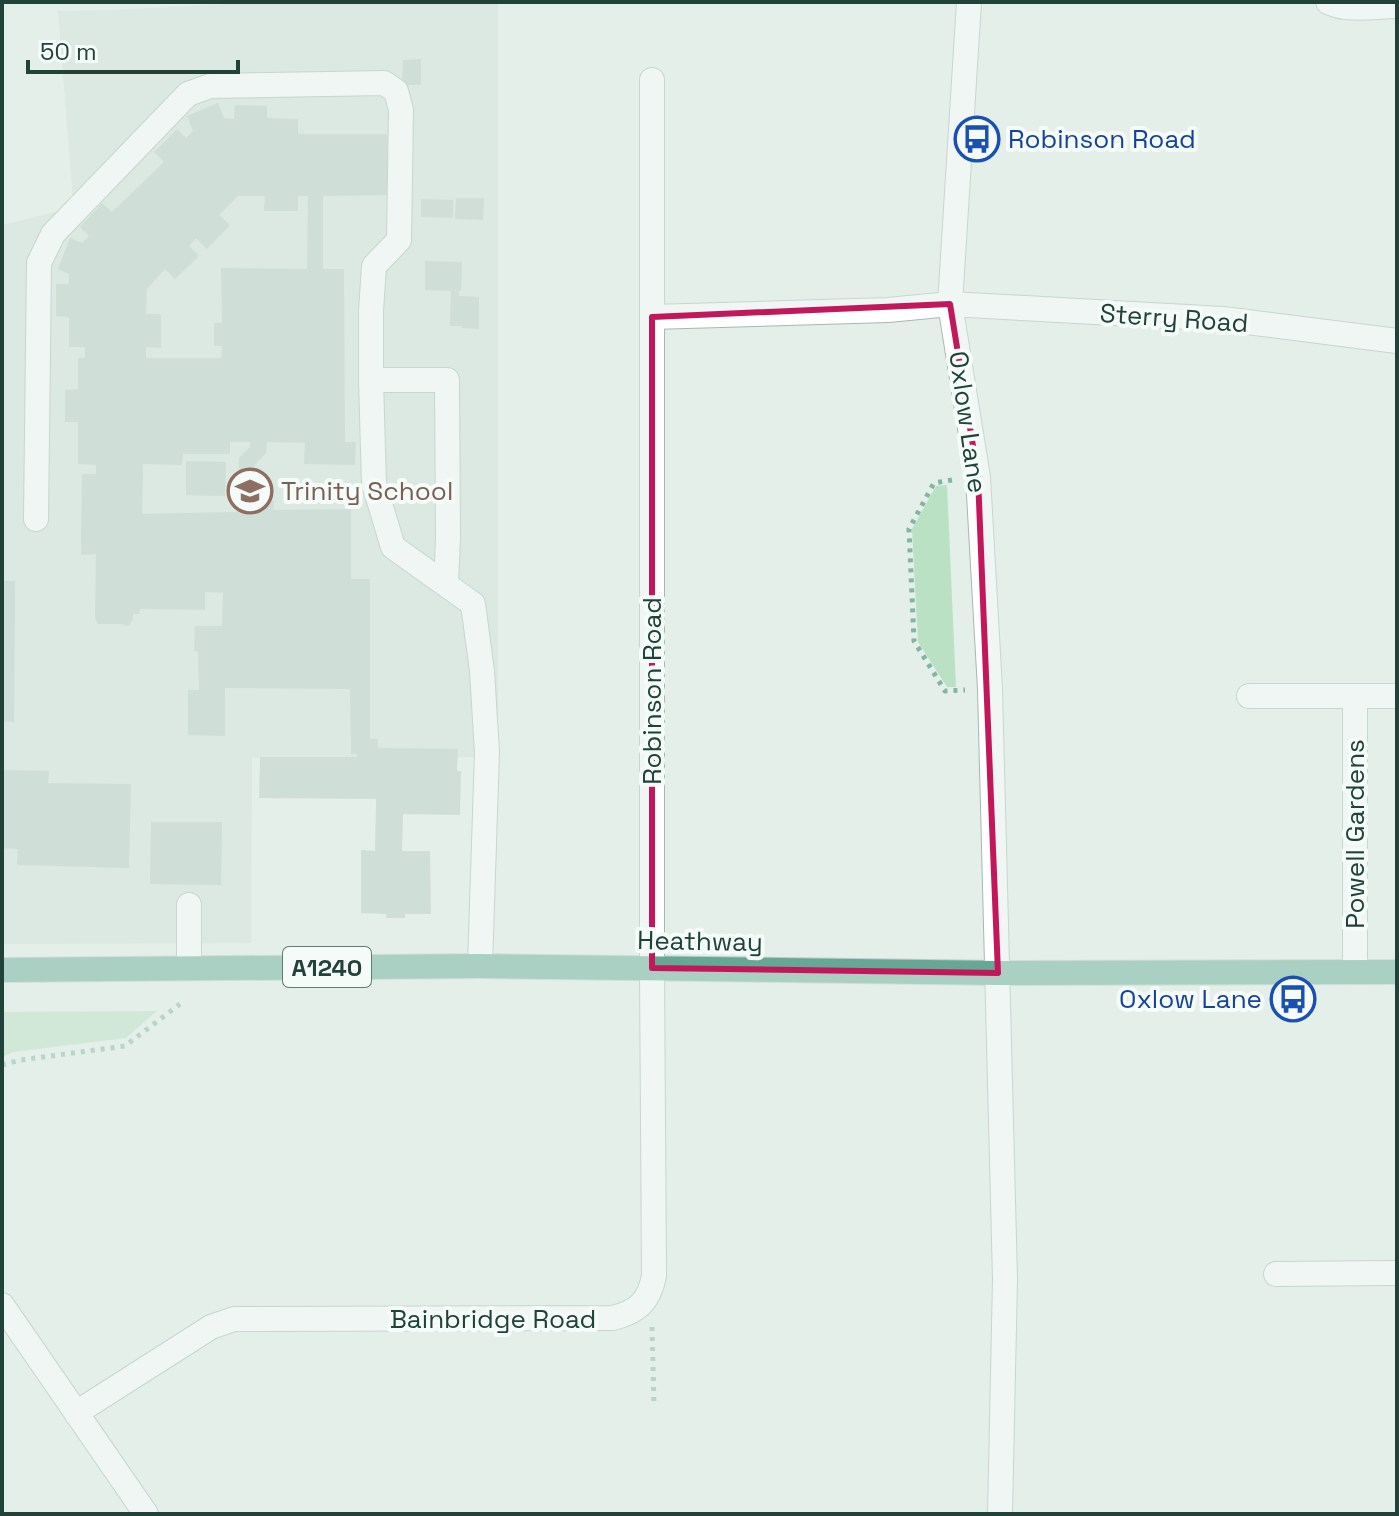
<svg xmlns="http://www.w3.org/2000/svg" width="1399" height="1516" viewBox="0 0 1399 1516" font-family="'Space Grotesk',sans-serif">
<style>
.built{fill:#d2dfd9}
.green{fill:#bbe1c5}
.building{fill:#b9cac3;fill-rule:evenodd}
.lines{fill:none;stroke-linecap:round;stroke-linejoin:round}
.minor-casing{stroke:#a6b8b1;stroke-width:26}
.major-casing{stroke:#c1cac8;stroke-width:26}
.path{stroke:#82b5a4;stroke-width:5;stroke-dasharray:4 6;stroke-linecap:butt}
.minor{stroke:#fff;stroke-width:24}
.major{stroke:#65a895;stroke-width:24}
.marked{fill:none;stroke:#c2185b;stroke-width:6;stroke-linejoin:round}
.labels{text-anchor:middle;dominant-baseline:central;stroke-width:8;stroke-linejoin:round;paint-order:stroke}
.shield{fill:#f5fbf8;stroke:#617a72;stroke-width:2}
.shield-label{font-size:24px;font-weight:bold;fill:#214239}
.transit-label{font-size:26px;fill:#164399;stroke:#f5fbf8;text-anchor:start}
.street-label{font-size:26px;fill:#214239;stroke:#f5fbf8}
.education-label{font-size:26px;fill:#785e54;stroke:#f5fbf8;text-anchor:start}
</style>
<rect width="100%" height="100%" fill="#e4efea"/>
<!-- built -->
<path class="built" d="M267,2H498V757L252,758L251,943L2,944V225L63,210L73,200L58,11L113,10Z"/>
<!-- green -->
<path class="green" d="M947,485L956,687H947L918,642L912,529L936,486Z
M157,1011L126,1038L13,1052L2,1057V1012Z"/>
<!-- building -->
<path class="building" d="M421,59V85H402L403,60Z
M218,103L224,118L234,119L235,105L267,106V118L298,119V134H387V195L323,196V269H344L345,442H356L355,465L304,464L305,443L267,442L266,453L255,465V483H264V501H274L273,510L351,509V579H370V739H378V748L458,749L457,771H461L460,815L403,814L402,851H430L431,914H405V918H386V914L361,913V850L375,851L376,799L259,798L260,757H357V754H351L350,689L225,688V736L188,735V690H199L198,652L194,651L195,626H222L223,593L205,592V610L140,609L139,614H133V619L128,626L120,624H98L95,618L96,554L81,555L82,474H96V465L78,464V422H65V390L78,389V358H85V347H69V317L56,316V284H69V274L58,269L70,238L82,243L89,236L80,227L102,203L112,212L164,162L154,152L177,129L186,138L193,131L187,116ZM238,196H265L264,211H298V196H308L307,269L221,268L222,323H214V346H222L221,358H146V347L161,348V314H146L147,289L165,269L175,279L199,256L189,246L196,238L207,249L230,225L219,215ZM230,442H250V447L239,458V512L142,514L143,464L182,465L183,454H230Z
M456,198H484L483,220L455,219Z
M421,199L453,200V218L421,217Z
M425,261L462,262L461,291H459V296L479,297V329L462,328V326H450L451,291L425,290Z
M186,461L226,462L225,496L186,495Z
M2,581H15L14,722L2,721Z
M2,770L49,771L48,783L131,784L129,868L17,865L18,849L2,848Z
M151,822H222L221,885L150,884Z"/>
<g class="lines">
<!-- minor casing -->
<g class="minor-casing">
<path id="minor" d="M969,2L950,304L978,477L990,689L1005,1279L1000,1514
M1328,2C1348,12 1376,6 1397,6
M652,317L888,310L950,304L1223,319L1397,341
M371,380H447L448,538L446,584
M36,519L39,263L53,234L188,94L210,86L384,83L396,91L401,110L399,240L374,266L371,311V380L374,484L393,547L473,604L482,671L487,752L480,966
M1249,696H1397
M1355,696V972
M189,967V905
M1276,1274L1397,1273
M2,1305L146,1514
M76,1413L211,1327L234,1319L613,1318C637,1312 649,1302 654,1276L652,968V80"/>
</g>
<!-- major casing -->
<g class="major-casing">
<path id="major" d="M2,970L480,966L998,973L1397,972"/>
</g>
<!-- path -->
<path class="path" d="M952,480L934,483L909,529L914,641L945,691L965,690
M2,1065L21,1060L125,1046L180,1004
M652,1327L654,1405"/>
<!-- minor -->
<use href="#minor" class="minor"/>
<!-- major -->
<use href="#major" class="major"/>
</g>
<!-- marked area -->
<path d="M0 0H1399V1516H0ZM950,304L978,477L998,973L652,968V317Z" fill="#e4efea" fill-opacity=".55" fill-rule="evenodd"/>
<path class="marked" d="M950,304L978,477L998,973L652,968V317Z"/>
<!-- icons -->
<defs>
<g id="bus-ring" transform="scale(2.3)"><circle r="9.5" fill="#f5fbf8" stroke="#1a4fb4" stroke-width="1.5"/><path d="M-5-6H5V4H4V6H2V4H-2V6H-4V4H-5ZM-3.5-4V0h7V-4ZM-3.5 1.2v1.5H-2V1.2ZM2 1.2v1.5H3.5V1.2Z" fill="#1a4fb4"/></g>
<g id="school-ring" transform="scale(2.3)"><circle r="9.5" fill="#f5fbf8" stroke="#8d6e63" stroke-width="1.5"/><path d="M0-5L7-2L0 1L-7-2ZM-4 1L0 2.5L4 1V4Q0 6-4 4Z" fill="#8d6e63"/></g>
</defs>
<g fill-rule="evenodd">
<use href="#bus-ring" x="977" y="139"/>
<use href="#school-ring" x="250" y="491"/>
<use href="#bus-ring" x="1293" y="999"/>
</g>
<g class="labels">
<!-- shield labels -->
<rect class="shield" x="283" y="947" width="88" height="40" rx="6"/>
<g class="shield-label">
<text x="327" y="967">A1240</text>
</g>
<!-- transit labels -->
<g class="transit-label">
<text x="1008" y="139">Robinson Road</text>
<text x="1262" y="999" text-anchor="end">Oxlow Lane</text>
</g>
<!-- street labels -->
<g class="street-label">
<text transform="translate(1174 318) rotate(4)">Sterry Road</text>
<text transform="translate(968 422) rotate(82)">Oxlow Lane</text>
<text transform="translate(652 691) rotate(-90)">Robinson Road</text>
<text transform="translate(1355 834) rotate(-90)">Powell Gardens</text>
<text transform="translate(700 941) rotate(1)">Heathway</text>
<text x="493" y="1319">Bainbridge Road</text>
</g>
<!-- education labels -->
<g class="education-label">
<text x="281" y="491">Trinity School</text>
</g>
</g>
<!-- border -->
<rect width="1399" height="1516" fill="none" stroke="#214239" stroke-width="8"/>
<!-- scale -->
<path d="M28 60v12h210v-12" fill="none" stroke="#214239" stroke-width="4"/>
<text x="40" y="60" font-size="24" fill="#214239" stroke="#f5fbf8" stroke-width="6" paint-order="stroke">50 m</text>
</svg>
